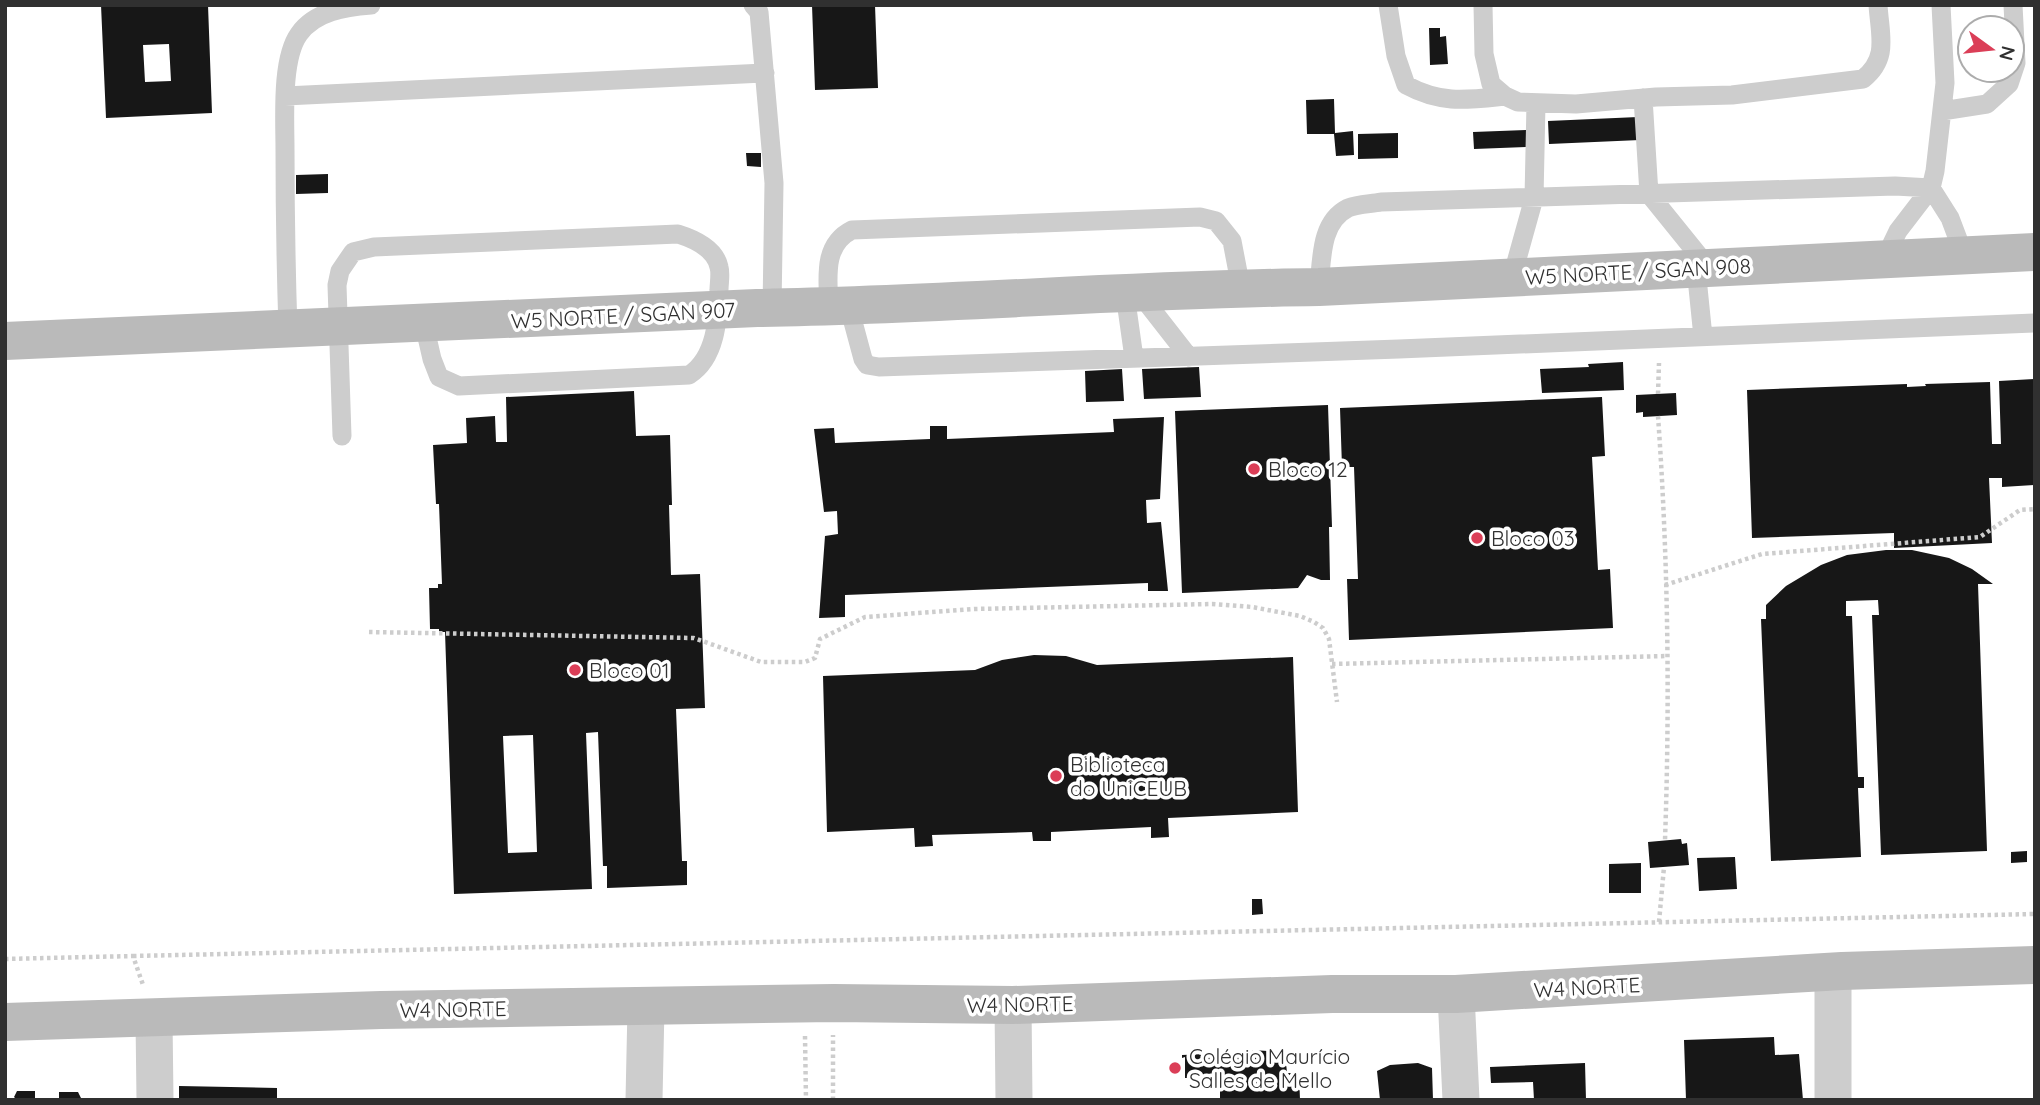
<svg xmlns="http://www.w3.org/2000/svg" width="2040" height="1105" viewBox="0 0 2040 1105" font-family="Quicksand,sans-serif">
<style>
.building{fill:#171717;fill-rule:evenodd}
.lines{fill:none;stroke-linecap:round;stroke-linejoin:round}
.path{stroke:#cdcdcd;stroke-width:4.5;stroke-dasharray:3.5 3.5;stroke-linecap:butt}
.lane{stroke:#cdcdcd;stroke-width:19}
.street{stroke:#cdcdcd;stroke-width:37}
.secondary{stroke:#bababa;stroke-width:38}
.poi-dot{fill:#db3e57;stroke:#fff;stroke-width:2.5}
.labels{text-anchor:middle;dominant-baseline:central;stroke-width:7;stroke-linejoin:round;paint-order:stroke}
.street-label{font-size:21px;fill:#303030;stroke:#fff}
.poi-label{font-size:21px;fill:#303030;stroke:#fff;text-anchor:start}
</style>
<rect width="100%" height="100%" fill="#fff"/>
<!-- building -->
<path class="building" d="M101,5H208L212,113L106,118ZM169,44L171,81L145,82L143,45Z
M812,5H875L878,88L815,90Z
M1429,28H1440V37L1446,36L1448,64L1430,65Z
M1334,99L1335,133L1353,131L1354,155L1336,156L1334,134H1307L1306,100Z
M1638,117L1640,140L1549,144L1548,121Z
M1526,130L1527,147L1474,149L1473,132Z
M1398,133V158L1358,159V134Z
M746,153H761V167L747,166Z
M328,174V193L296,194V175Z
M1623,362L1624,390L1542,393L1540,369L1589,367L1588,364Z
M1199,367L1201,397L1144,399L1142,369Z
M1122,369L1124,401L1086,402L1085,371Z
M2035,379V485L2002,487V478H1989L1992,543L1894,548V533L1752,538L1747,390L1907,384V387L1926,386L1925,384L1990,382L1992,444H2001L1999,381Z
M634,391L636,436L670,435L672,505H669L671,575L700,574L705,708L676,709L682,861H687V885L607,888V866H603L598,732L586,733L592,889L454,894L445,632H439V629H430L429,588H438V584H442L439,504H436L433,445L467,443L466,418L495,416L496,442H507L506,397ZM533,735L537,852L508,853L503,736Z
M1676,393L1677,415L1643,417V412L1636,413V395Z
M1602,397L1605,456L1592,457L1598,570L1610,569L1613,628L1349,640L1347,579H1358L1354,467H1342L1340,408Z
M1328,405L1332,527H1329L1330,580H1321L1307,575L1298,588L1182,593L1175,411Z
M1164,417L1160,499L1146,500L1147,523L1161,522L1168,591H1148V583L845,595V617L819,618L825,536L838,534L837,511L824,512L814,429L834,428L835,443L930,439V426H947V439L1114,432L1113,419Z
M1886,550H1912L1949,558L1972,569L1993,584H1978L1987,851L1881,855L1872,615H1879L1878,600L1846,601V616H1852L1858,777H1864V788H1858L1861,857L1771,861L1761,619H1766V605L1786,586L1821,565L1847,555Z
M1034,655L1066,656L1097,665L1293,657L1298,812L1168,818L1169,837L1151,838V827L1051,832V841H1033L1032,832L932,835L933,846L915,847L914,828L827,832L823,676L975,670L1002,660Z
M1681,839L1682,844L1687,843L1689,865L1650,868L1648,842Z
M2027,851V862L2011,863V852Z
M1735,857L1737,889L1699,891L1697,858Z
M1641,863V893H1609V864Z
M1252,899H1262L1263,914L1252,915Z
M1774,1037L1775,1055L1799,1054L1803,1100H1686L1684,1040Z
M1252,1050L1285,1052L1287,1073H1299L1300,1100H1220V1081H1211V1077L1185,1078V1057L1182,1058V1055L1252,1052Z
M1418,1063L1432,1068L1433,1100H1380L1377,1071L1390,1065Z
M1585,1063L1586,1100H1534L1533,1082L1491,1083L1490,1067Z
M179,1086L277,1088V1100H179Z
M35,1091V1100H17L14,1097L17,1091Z
M59,1092H78L81,1098L59,1100Z"/>
<g class="lines">
<!-- path -->
<path class="path" d="M1658,394L1659,363
M1658,416C1668,557 1670,699 1665,840
M1665,585L1762,554L1980,537L2020,510L2035,509
M369,632L694,638L761,662H805L815,658L820,639L865,617L974,609L1212,604L1252,607L1300,616L1314,622L1323,628L1329,639L1337,702
M1332,664L1667,656
M1659,922L1664,867
M133,956L2035,914
M5,959L133,956L143,985
M805,1036L806,1100
M833,1100V1035"/>
<!-- lane -->
<path class="lane" d="M753,5L759,12L774,183L772,308
M1388,5L1396,56L1406,85C1441,104 1466,100 1505,96
M1483,5L1484,54L1491,84L1505,96L1518,102L1576,104L1656,97L1732,95L1863,79C1889,58 1880,36 1878,5
M285,96L765,73
M1643,98L1649,194L1708,267
M1942,111L1987,104L2009,84L2016,63L2013,5
M1885,258L1898,231L1931,188L1935,171L1945,83L1941,5
M1696,268L1703,337
M1512,277L1534,198L1536,103
M1319,287C1322,259 1320,222 1348,208C1358,204 1371,204 1381,202L1895,186L1931,188L1950,218L1964,255
M1139,293L1189,357
M1125,294L1134,358
M849,307L863,359L867,365L879,367L1399,349L2035,323
M829,308C828,279 822,245 852,230L1200,217L1216,221L1232,241L1241,288
M288,330C286,269 285,209 285,149C285,118 281,59 299,34C315,11 346,7 371,5
M342,436L337,285L340,271L353,252L374,247L678,234C694,239 715,248 719,267C721,274 719,283 719,290C718,319 716,358 689,375L459,386L439,377L432,359L424,324"/>
<!-- street -->
<path class="street" d="M1833,972V1100
M1456,994L1461,1100
M1013,1005L1014,1100
M154,1019L155,1100
M644,1100L646,1007"/>
<!-- secondary -->
<path class="secondary" d="M5,341L757,308C944,305 1132,289 1319,287L2035,252
M5,1022L381,1010L834,1003L1013,1005L1332,994H1456L1842,971L2035,965"/>
</g>
<!-- markers -->
<g class="poi-dot">
<circle cx="1254" cy="469" r="7"/>
<circle cx="1477" cy="538" r="7"/>
<circle cx="575" cy="670" r="7"/>
<circle cx="1056" cy="776" r="7"/>
<circle cx="1175" cy="1068" r="7"/>
</g>
<g class="labels">
<!-- street labels -->
<g class="street-label">
<text transform="translate(1638 271) rotate(-3)">W5 NORTE / SGAN 908</text>
<text transform="translate(623 315) rotate(-3)">W5 NORTE / SGAN 907</text>
<text transform="translate(1587 987) rotate(-3)">W4 NORTE</text>
<text transform="translate(1020 1004) rotate(-1)">W4 NORTE</text>
<text transform="translate(453 1009) rotate(-1)">W4 NORTE</text>
</g>
<!-- poi labels -->
<g class="poi-label">
<text x="1268" y="469">Bloco 12</text>
<text x="1491" y="538">Bloco 03</text>
<text x="589" y="670">Bloco 01</text>
<text x="1070" y="764">Biblioteca<tspan x="1070" dy="24">do UniCEUB</tspan></text>
<text x="1189" y="1056">Colégio Maurício<tspan x="1189" dy="24">Salles de Mello</tspan></text>
</g>
</g>
<!-- border -->
<rect width="2040" height="1105" fill="none" stroke="#303030" stroke-width="14"/>
<!-- north arrow -->
<g transform="translate(1991 49) rotate(105)"><circle r="33" fill="#ffffff" stroke="#acacac" stroke-width="2"/>
<path d="M0-5L12 26L0 18L-12 26Z" fill="#db3e57"/>
<text y="-10" font-size="19" font-weight="bold" text-anchor="middle" fill="#303030">N</text>
</g>
</svg>
